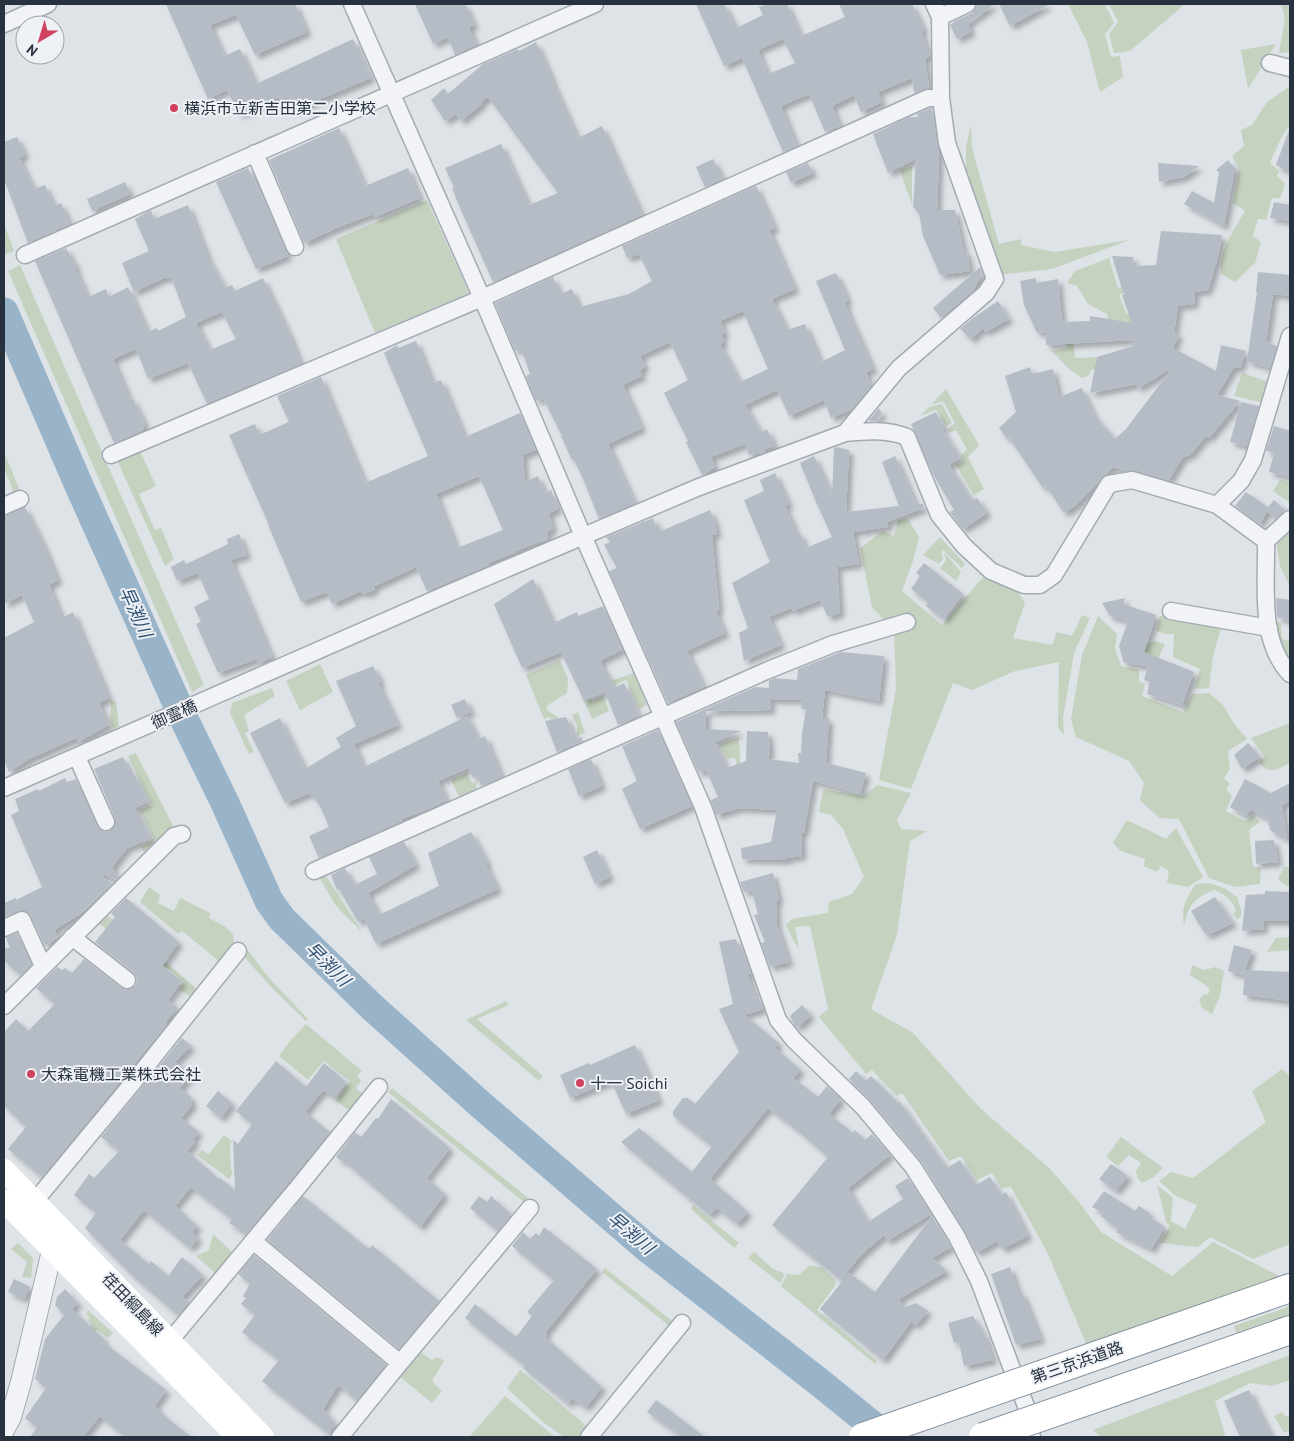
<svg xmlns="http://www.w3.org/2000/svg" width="1294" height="1441" viewBox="0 0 1294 1441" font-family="'PT Sans','Noto Sans JP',sans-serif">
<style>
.green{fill:#c5d2bf}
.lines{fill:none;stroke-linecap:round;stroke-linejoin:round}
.river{stroke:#99b3c9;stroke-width:29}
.building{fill:#b5bcc5;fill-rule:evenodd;filter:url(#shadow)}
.minor-casing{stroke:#a3aab2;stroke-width:19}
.tertiary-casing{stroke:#a3aab2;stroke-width:22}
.motorway-casing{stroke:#85919f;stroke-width:30}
.minor{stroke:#f1f3f6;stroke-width:16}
.tertiary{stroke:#f1f3f6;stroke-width:20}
.secondary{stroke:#fff;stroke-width:22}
.motorway{stroke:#fff;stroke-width:28}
.motorway-bridge-casing{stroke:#85919f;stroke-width:30;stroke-linecap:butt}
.motorway-bridge{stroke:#fff;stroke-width:28}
.poi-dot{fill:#cf415f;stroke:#eef1f5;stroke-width:2}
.labels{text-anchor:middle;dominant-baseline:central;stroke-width:4;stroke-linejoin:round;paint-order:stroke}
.poi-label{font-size:16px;fill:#27313f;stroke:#eef1f5;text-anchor:start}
.street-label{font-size:16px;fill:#27313f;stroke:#eef1f5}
.water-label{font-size:18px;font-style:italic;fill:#315273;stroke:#eef1f5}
</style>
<defs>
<filter id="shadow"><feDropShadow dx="4.5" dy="4.5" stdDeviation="2.5" flood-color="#0004"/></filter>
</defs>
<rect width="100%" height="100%" fill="#dee3e8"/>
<!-- green -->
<path class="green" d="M1068,4H1105L1114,23L1105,34L1111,57L1120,56L1123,77L1100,92L1087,42Z
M1109,4H1185L1130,51L1114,53L1109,34L1118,22Z
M1281,4H1290V52L1279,53L1285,19Z
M1276,44L1248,89L1241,50Z
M1290,86V125L1280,140L1270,163L1279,171L1277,176L1285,184L1280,198H1272L1266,220L1258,219L1253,236L1261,242L1255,263L1235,282L1221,274C1218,252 1234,230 1245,211L1233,203L1239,168L1232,156L1244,146L1241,130L1252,125L1267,102Z
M971,125L972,148L999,244L1021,239V245L1054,252L1129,240L1052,269L997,275L966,180V148Z
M912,166V205L900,171Z
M427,200L469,293L375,333L336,239Z
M4,224L14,251L4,255Z
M1109,258L1118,288L1134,282L1135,287L1119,295L1126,314L1146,310L1132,373L1106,369L1091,370L1088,376L1082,378L1069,369L1052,351L1066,348L1067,335L1073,334L1075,358L1134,356L1139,324L1108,321L1107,314L1088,304L1077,286L1067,283L1075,271Z
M20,265L204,685L192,692L8,271Z
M1242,373L1272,383L1264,403L1234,396Z
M946,389L979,445L968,457L984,489L974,495L956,465L963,461L961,455L967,450L956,430L949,433L947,429L955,423L943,401L931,405Z
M942,404L952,423L946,426L936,410L920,416L929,407Z
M140,451L156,486L139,494L155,530L161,528L174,559L165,566L117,460Z
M4,452L20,491L14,493L4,468Z
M1280,480L1290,482V503L1273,491Z
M908,519L919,537L913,561L902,591L942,625L983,577L1016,589L1025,603L1013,638L1052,645L1057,632L1072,636L1082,615L1090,618L1074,653L1063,718L1064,735L1058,728L1059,662L1015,671L972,690L953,683L911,789L879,780L896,689L894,631L872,607L860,548L883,531L894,536L898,520Z
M1290,530V586L1280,566L1276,542Z
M940,537L965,564L962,568L943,550L941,552L943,559L939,564L923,555Z
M944,552L961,572L956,581L940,568L946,560Z
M1098,616L1117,634L1115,648L1121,666L1139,670V681L1145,684L1142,696L1183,712L1192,694L1209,693L1223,705L1235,725L1247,739L1228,751L1230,769L1224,778L1230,784L1226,789L1232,796L1226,811L1245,821L1254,815L1260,822L1249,830L1253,867H1261L1260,884L1235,887L1209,878L1179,819L1159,818L1140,800L1144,783L1129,761L1076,737L1071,719L1082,655Z
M1160,616L1221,628L1213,656L1209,688L1194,689L1200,669L1173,657L1174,634H1165L1156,631Z
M1271,619L1281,623L1282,639L1290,641V668Z
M1156,641L1165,644L1155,666L1140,663L1145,644Z
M560,660L568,679L567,693L548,705L546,709L559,718L552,722L549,717L544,719L526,675Z
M320,664L333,692L300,710L286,681Z
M634,673L647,705L639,709L626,680L614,685L613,680Z
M272,688L275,696L244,715L249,731L245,733L254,752L249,754L230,713L232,703Z
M588,693L592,701L603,696L609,711L592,719L582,696Z
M111,701L116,702L119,727L113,729L110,720Z
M578,712L585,733L577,736V725L572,715Z
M1290,723V763C1277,769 1269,776 1259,762L1265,757L1251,738Z
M739,737L742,807L739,775L735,758L727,759L720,744Z
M136,753L173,826L144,852L141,847L150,842L153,838L140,810L152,805L128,756Z
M467,773L472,783L475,782L478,793L460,799L451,780Z
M877,785L911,793L897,820L901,829L927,831L910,841L897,935L871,1009L913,1033L981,1109L1049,1168L1079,1202L1101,1232L1172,1276L1213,1242L1283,1278L1110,1344L1086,1343L1047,1252L1011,1187L1002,1188L992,1173L977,1180L961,1156L949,1161L902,1093L897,1096L872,1070L866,1074L819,1017L828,1009L810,926L795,927L799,949L793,940L786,925L792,919L828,913L829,902L852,894L864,877L843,829L831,815L819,812L823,789L863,796Z
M1127,820L1166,839L1176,828L1203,877L1188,887L1167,883L1169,871L1161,866L1157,872L1144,866L1145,859L1121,851L1113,843Z
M1284,867H1290V886H1286L1278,879Z
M324,873L362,932L336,906L318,875Z
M1208,883L1224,888L1237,897L1242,913L1238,920L1233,914L1236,910C1231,899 1225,894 1214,890C1193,899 1189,904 1184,926C1181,907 1185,900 1196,884Z
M149,887L160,895L158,903L174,911L180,898L210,913L209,918C237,932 242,936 220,962L182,931L178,934L140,902Z
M118,900L108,916L137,938L123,942L97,922Z
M1290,937V950L1267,952L1276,938Z
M149,947L197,989L191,997L179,990L184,982L160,963Z
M247,949L269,978L308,1019L306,1021L271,987L242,954Z
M1192,965L1204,970L1216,967L1224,971L1220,996L1212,1014L1202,1008L1199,1000L1203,995L1208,994L1210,991L1207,986L1190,975Z
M506,1001L509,1005L477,1019L543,1076L539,1081L466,1020Z
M306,1024L362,1071L357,1076L361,1081L356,1088L364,1095L350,1111L336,1101L350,1081L324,1061L308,1080L279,1056L290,1041Z
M1282,1069L1290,1076V1244L1253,1259L1210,1237L1198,1247L1160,1243L1170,1226L1166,1222L1157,1185L1173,1198L1171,1221L1185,1229L1197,1205L1176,1196L1159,1181L1171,1172L1193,1178L1266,1122L1252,1091Z
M392,1088L528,1198L524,1202L388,1092Z
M224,1135L232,1141L230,1144L231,1170L233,1173L229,1179L197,1155L202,1150L209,1154Z
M1121,1137L1163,1168L1154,1177L1142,1183L1137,1177L1136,1171L1141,1163L1129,1155L1118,1166L1106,1157Z
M693,1205L739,1243L734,1248L691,1209Z
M213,1234L234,1254L224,1269L215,1273L196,1256L209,1250Z
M18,1243L33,1258L31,1278L22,1277L27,1262L11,1249Z
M754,1252L772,1268L785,1274L780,1283L748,1258Z
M809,1266L821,1267L836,1281L835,1286L817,1310L877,1361L875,1364L781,1286L787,1274L799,1275Z
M605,1268L676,1324L673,1329L602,1272Z
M1290,1306V1314L1236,1333L1234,1326Z
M88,1310L113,1333L108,1338L97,1330L92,1336L86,1332L92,1324L88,1320L90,1318L86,1314Z
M419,1351L432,1360L438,1357L444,1361L432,1381L442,1391L432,1403L399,1376Z
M1290,1355V1380L1272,1386L1250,1383L1215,1401L1225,1434L1224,1437H1101L1093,1430Z
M520,1370L589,1428L581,1437H564L543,1422L507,1388Z
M505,1396L555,1437L470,1436Z
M1282,1412L1286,1417L1290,1415V1430L1284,1433L1274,1416Z"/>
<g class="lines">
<!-- river -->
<path class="river" d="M4,312L80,488L183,717L225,803L269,901L282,919L372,1007L481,1105L646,1247L819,1382L887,1437"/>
</g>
<!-- building -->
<path class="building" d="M166,4H295L307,32L255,55L236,15L210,25L224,56L240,49L256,84L353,39L371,78L294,110L287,97L280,100L279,97L239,114L227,90L208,99Z
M415,4H465L474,25L469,27L476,45L455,55L448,37L433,44Z
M696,4H724L736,28L763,15L759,7L767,4H787L801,36L845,17L839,4H912L924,30L921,31L930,56L925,58L929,88L914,93L912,78L878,92L882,102L861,112L854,95L832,106L840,126L825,132L809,94L781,106L797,146L783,152L742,58L724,66ZM783,39L795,63L768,74L758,50Z
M977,4H995L968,23L971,32L957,39L950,25L955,21L972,13L975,9Z
M999,4H1050L1010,26Z
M536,42L553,81H552L578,138L602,126L642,215L493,282L460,208L452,188L454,187L445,168L501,144L529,205L558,193L488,97L481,102L482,104L461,121L456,114L445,121L431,100L444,88L448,94L483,64L518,49L519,51Z
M930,108H932L939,156L937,210H955L964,252H967L970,271L940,275L923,236L919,213L913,207L916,159L888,173L873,134L909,117H918L917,114Z
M339,128L365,186L408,168L420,198L375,217L373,214L334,229L304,243L269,160Z
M1289,130H1290V172L1276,165Z
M17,137L25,155L19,158L34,189L45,185L54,206L61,203L70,224L28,243L4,179V142Z
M713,159L723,179L705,187L696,167Z
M1228,160L1235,169L1224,226L1184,204L1192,191L1214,203L1219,172L1216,170Z
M808,163L813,173L791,183L786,172Z
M1158,163L1199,166L1184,177L1159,182Z
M248,168L265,202L288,256L256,269L216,182Z
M125,182L130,194L92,211L87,199Z
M756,186L775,228L769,230L795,289L772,299L787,330L805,324L821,362L845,350L816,281L836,273L848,300L845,302L849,314L873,369L866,372L871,386L852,409L831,418L824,400L789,416L777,390L745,405L761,433L767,429L775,446L764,449L765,452L762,453L749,455L745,444L711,457L715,467L702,475L686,442L688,441L664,393L688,380L670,342L640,356L645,367L640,370L642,376L623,385L642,428L608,444L635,503L599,519L584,481L574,460H572L561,436H562L543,398L536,401L526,376L530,374L521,349L515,351L495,303L553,277L561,294L572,289L579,307L629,294L652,281L639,254L627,258L622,246ZM743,311L768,369L740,382L720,344L724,342L721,335L725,333L720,321Z
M1274,202L1290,205V221L1270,218Z
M188,205L209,260L225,288L232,285L235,291L263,278L291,338L301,364L207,404L188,363L148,379L136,349L113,359L130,400L133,399L145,424L143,430L114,443L35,261L66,248L77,268H75L88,297L106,289L109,297L128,287L148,332L157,328L158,331L186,317L171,277L167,279L166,277L134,292L122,263L149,251L135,219L151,210L154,219ZM222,312L236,339L210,350L196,323Z
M1161,231L1222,235L1218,257L1208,290L1195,292L1194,304L1178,306L1174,333L1179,335L1173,348L1216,371L1221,345L1246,351L1240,368L1234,367L1217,395L1240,401L1209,438L1206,436L1190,455L1183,457L1169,480L1135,470L1128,471L1113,467L1075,506L1064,513L1046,486L1043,488L1009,438L1007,439L999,428L1016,412L1005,376L1030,367L1032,374L1053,369L1059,397L1082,388L1094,415L1115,439L1126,429L1172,368L1137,389L1138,384L1090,393L1097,357L1133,346L1132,340L1046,345L1045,332L1037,333L1024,305L1020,281L1036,278V283L1058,279L1062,322L1090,321V316L1132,323L1122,295H1124L1112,256L1133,257L1134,266L1156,265Z
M980,267L982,272L973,291L941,318L933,308Z
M1258,272L1290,275V296L1273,294L1266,342L1277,346L1270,368L1247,361L1257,292H1256Z
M998,301L1009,319L985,332L983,328L971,339L960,329L973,318Z
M416,341L433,383L441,380L465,437L520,413L536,450L523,455L525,482L538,476L545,493L551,490L558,509L549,513L553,529L547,532L548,539L515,551L516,552L488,563L489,565L427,591L416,567L373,587L375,590L363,594L361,591L332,604L327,592L301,602L268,525H269L229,435L255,424L259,435L289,422L277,396L321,377L365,483L428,456L384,353L397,345L398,348ZM479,476L503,530L457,548L436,494Z
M1241,402L1259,406L1247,446L1230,442Z
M879,408L882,414L876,421H870L869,420Z
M936,412L944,428L942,429L960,458L949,465L972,501L977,498L987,513L963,529L950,512L954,510L933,474L911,424Z
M1274,426L1290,431V477L1269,472L1274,453L1266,451Z
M837,447L849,450L846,512L899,506L882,462L895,456L916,504H923L924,508L887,522L888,527L853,532L859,564L837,567L840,613L828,617L820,600L793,611L791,608L769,617L781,645L744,661L739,633L748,628L732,583L770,562L744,500L764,491L760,480L775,473L789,504L785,506L797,534L800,533L806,548L832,537L816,502L800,463L814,456L832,495L834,448Z
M1246,492L1268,507L1274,500L1285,510L1276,519L1267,511L1260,524L1235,506Z
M25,507L44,546L58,580L49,585L62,618L73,612L109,698L99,703L109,725L78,742L76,738L29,759L9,772L4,760V638L34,622L22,595L4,604V516Z
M710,510L715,522L717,534L712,535L719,610L716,612L725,633L687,651L704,687L668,703L609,571L617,568L604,545L610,542L606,537L653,518L656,526L659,525L661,531Z
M239,534L247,555L231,560L272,657L258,663L257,659L218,673L196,624L201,622L194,607L209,599L198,573L177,581L171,567L184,560L186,564L228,544L227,539Z
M924,563L963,594L944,619L926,606L928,602L911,589L920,576L916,573Z
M533,579L552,620L555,619L556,622L577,612L578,616L603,606L622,650L600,661L614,688L624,683L639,716L618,725L605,692L584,701L561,652L522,668L494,604Z
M1125,598L1123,604L1156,615L1144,652L1194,672L1182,705L1147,694L1150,682L1144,680L1148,666L1124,663L1119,646L1128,621L1110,616L1102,603Z
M1276,598L1290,600V621L1277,617Z
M841,652L884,656L879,701L825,690L822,718H829L826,763L866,773L860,794L813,781L804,833L801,832L802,856L787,858V860L742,859L741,848L771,842L777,810L739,808L716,815L711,800L718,797L706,770L699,773L676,722L755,687L769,688V681L774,678L797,680L798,669ZM770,699L802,700L801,709H806L802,734L801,753H798L799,763L768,759L770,750L768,732L747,731L746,761L727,768L715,742L741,731L706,729V711L771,710Z
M373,666L381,682L378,683L398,725L354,744L364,767L467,716L478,739L485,736L502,777L481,786L478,776L473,778L469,768L438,781L447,800L427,810L401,819L402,821L319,858L309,836L329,827L320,806L310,793L285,803L250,733L280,718L305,769L341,747L336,738L356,726L336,681Z
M465,699L471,712L457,718L451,705Z
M566,717L576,740L581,737L583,741L557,752L545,721Z
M658,730L692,806L640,829L622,789L637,781L622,746Z
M1248,743L1260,757L1242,769L1234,755Z
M123,757L130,772L132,771L148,802L135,808L150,839L127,848L112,867L118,878L116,880L103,874L102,876L112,884L82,913L54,930L58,937L45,946L31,916L27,912L18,911L4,917V903L16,898V900L42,887L11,815L19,811L15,799L38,789L39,791L65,778L67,782L76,779L97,826L104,832L110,831L114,827L115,818L94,769Z
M591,759L602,786L579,796L568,769Z
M1245,779L1271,793L1290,783V801L1282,805L1287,840L1270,830L1268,819L1251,810L1246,816L1230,807Z
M471,832L488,863L486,865L498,889L376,944L364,919L358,922L339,889L337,890L331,875L345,868L354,885L377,874L369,857L404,842L416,865L368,893L379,915L439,886L428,853Z
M1274,840L1278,862L1256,864L1255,841Z
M597,850L610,877L595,884L583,857Z
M773,873L779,900L776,901L777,925L789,962L770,967L761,943L765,942L754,915L758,914L752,891L744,892L740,882Z
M1265,891L1290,892V921H1263L1264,929L1242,931L1246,895L1265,894Z
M1215,897L1233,923L1210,934H1205L1191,911Z
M126,898L179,942L162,966L182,981L168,1000L178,1008L165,1022L167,1024L42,1177L8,1149L26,1127L4,1106V1032L16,1019L28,1031L55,1004L36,988L57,967L62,970L65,968L72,973L84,959L121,988L126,990L135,986L137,981L134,972L95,942L115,917L111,913Z
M17,933L31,965L21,975L4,961V948H10L6,938Z
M736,939L740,952L743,950L751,973L748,974L756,998L759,997L763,1009L744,1015L767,1033V1037L769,1035L779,1043L775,1048L801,1070L793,1078L818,1097L827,1086L841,1099L829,1114L853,1133L855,1130L865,1140L872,1134L890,1155L848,1188L868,1222L903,1199L895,1186L908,1178L931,1214L887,1241L884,1235L861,1255L841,1280L772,1225L828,1157L797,1130L768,1108L710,1179L748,1212L737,1224L717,1208L709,1215L621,1142L639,1128L692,1172L712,1146L673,1116V1111L683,1098H688L695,1104L739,1052L719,1009L733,1004L719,942Z
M1234,945L1252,950L1245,970L1290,972V1001L1243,995L1245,970L1244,975L1228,971Z
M802,1005L811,1015L799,1026H795L790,1016Z
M182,1038L191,1046L175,1062L191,1074L180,1088L191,1097L192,1105L181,1118L199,1132L193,1139L195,1142L187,1151L219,1179L220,1178L235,1190L233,1140L238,1144L252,1124L236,1111L276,1061L306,1087L324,1063L346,1082L335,1098L323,1090L305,1112L330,1132L246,1234L229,1223L232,1219L191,1187L175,1206L185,1214L184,1215L198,1226L192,1232L198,1238L190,1248L144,1210L120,1240L149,1264L151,1261L168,1276L182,1257L203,1275L182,1297L189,1302L178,1315L136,1279L85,1228L96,1213L74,1195L89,1174L94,1178L119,1151L101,1137Z
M635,1045L659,1100L626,1114L611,1081L570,1098L560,1075L589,1063L590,1065Z
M856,1071L866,1081L871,1076L898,1103L899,1101L947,1168L960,1160L976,1185L990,1177L1001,1195L1006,1192L1028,1236L1002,1249L997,1241L980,1251H975L964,1230L921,1161L871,1101L849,1079Z
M218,1091L232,1103L221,1118L206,1106Z
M391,1099L450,1148L427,1178L445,1194L420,1227L343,1160L342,1162L336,1157L355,1132L361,1137L376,1118L378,1119Z
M1111,1164L1128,1176L1116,1191L1099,1179Z
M1104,1191L1135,1211L1139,1206L1150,1213L1148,1216L1165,1227L1151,1249L1116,1232L1118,1229L1101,1216L1103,1213L1092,1207Z
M303,1196L369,1249L372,1245L439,1301L399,1349L267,1240Z
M479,1196L487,1202L491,1196L510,1213L508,1219L498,1231L470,1208Z
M932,1216L951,1247L932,1258L947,1271L899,1299L903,1308L916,1303L928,1311L916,1325L911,1322L883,1360L820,1309L849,1273L875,1292Z
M544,1227L597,1269L545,1333L547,1335L545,1337L602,1387L586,1407L572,1399L568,1404L523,1368L525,1366L465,1318L475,1304L516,1337L532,1316L527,1312L554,1280L512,1246L523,1232L530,1239L536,1233L539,1236Z
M254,1255L386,1364L357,1400L338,1385L323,1409L336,1424L328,1433L262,1381L279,1360L242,1332L255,1315L241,1304L246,1298L243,1296L250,1284L238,1274Z
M1010,1267L1019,1294L1022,1292L1041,1339L1016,1345L991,1274Z
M14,1279L30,1287L24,1299L8,1292Z
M65,1289L78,1303L72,1309L105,1340L103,1342L166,1390L155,1406L169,1420L192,1437H125L100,1416L83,1437H30L37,1427L25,1418L46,1388L35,1379L45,1339L64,1315L55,1305L57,1297Z
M973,1316L986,1338L993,1360L964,1366L959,1342L954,1343L948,1323Z
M1249,1390L1272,1437H1240L1224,1401Z
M656,1400L705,1437H682L647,1412Z"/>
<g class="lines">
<!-- minor casing -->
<g class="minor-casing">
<path id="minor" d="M352,4L482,298L583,536L703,807L778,1020L794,1040L863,1107L913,1167L956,1235L979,1281L1027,1409L1032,1437
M940,17L967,4
M4,24L48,4
M1270,63L1290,68
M255,153L295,247
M25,255L595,4
M845,433L899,368L986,293L995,279L947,143L941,98L940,17L934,4
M111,455L482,298L928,98H941
M1217,505L1266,541L1290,519
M4,506L20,499
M1266,541C1267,584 1258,640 1290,674
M1171,611L1269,628
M77,757L106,822
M4,788L447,594L699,487L845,433C865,431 887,429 907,437L939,515L964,546L991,571L1024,585H1040L1054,575L1109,484L1132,480L1217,505L1241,481L1253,460L1290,336
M314,871L766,671L833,644L907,622
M4,928L22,920L43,966
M72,937L127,980
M4,1006L174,836L182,834
M35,1201L136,1079L238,951
M253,1241L400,1363
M169,1342L299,1186L379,1087
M340,1437L400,1363L530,1208
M589,1437L682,1323"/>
</g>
<!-- tertiary casing -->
<g class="tertiary-casing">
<path id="tertiary" d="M4,1430L11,1417L21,1382L52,1251L63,1241"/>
</g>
<!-- motorway casing -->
<g class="motorway-casing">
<path id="motorway" d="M1101,1354L1290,1288
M1113,1392L1290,1330"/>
</g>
<!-- minor -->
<use href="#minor" class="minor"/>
<!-- tertiary -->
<use href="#tertiary" class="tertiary"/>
<!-- secondary -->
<path class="secondary" d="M4,1170L263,1437
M4,1201L238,1437"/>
<!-- motorway -->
<use href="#motorway" class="motorway"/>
<!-- motorway-bridge casing -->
<g class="motorway-bridge-casing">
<path id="motorway-bridge" d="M863,1437L1101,1354
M983,1437L1113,1392"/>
</g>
<!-- motorway-bridge -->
<use href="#motorway-bridge" class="motorway-bridge"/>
</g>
<!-- markers -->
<g class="poi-dot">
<circle cx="174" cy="108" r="5"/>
<circle cx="31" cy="1074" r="5"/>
<circle cx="580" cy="1083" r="5"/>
</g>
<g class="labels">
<!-- poi labels -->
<g class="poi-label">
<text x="184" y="108">横浜市立新吉田第二小学校</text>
<text x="41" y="1074">大森電機工業株式会社</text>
<text x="590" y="1083">十一 Soichi</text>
</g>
<!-- street labels -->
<g class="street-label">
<text transform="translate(174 714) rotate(-24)">御霊橋</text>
<text transform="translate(133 1304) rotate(46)">荏田綱島線</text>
<text transform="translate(1077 1362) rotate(-19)">第三京浜道路</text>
</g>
<!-- water labels -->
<g class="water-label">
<text transform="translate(136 612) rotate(66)">早渕川</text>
<text transform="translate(328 964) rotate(45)">早渕川</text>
<text transform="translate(631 1233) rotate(40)">早渕川</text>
</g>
</g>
<!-- border -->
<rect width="1294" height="1441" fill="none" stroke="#27313f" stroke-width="10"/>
<!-- north arrow -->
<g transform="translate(40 40) rotate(218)"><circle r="24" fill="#eef1f5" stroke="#9ea4ac"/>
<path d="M0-4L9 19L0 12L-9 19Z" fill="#cf415f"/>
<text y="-8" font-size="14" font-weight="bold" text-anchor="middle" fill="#27313f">N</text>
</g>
</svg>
